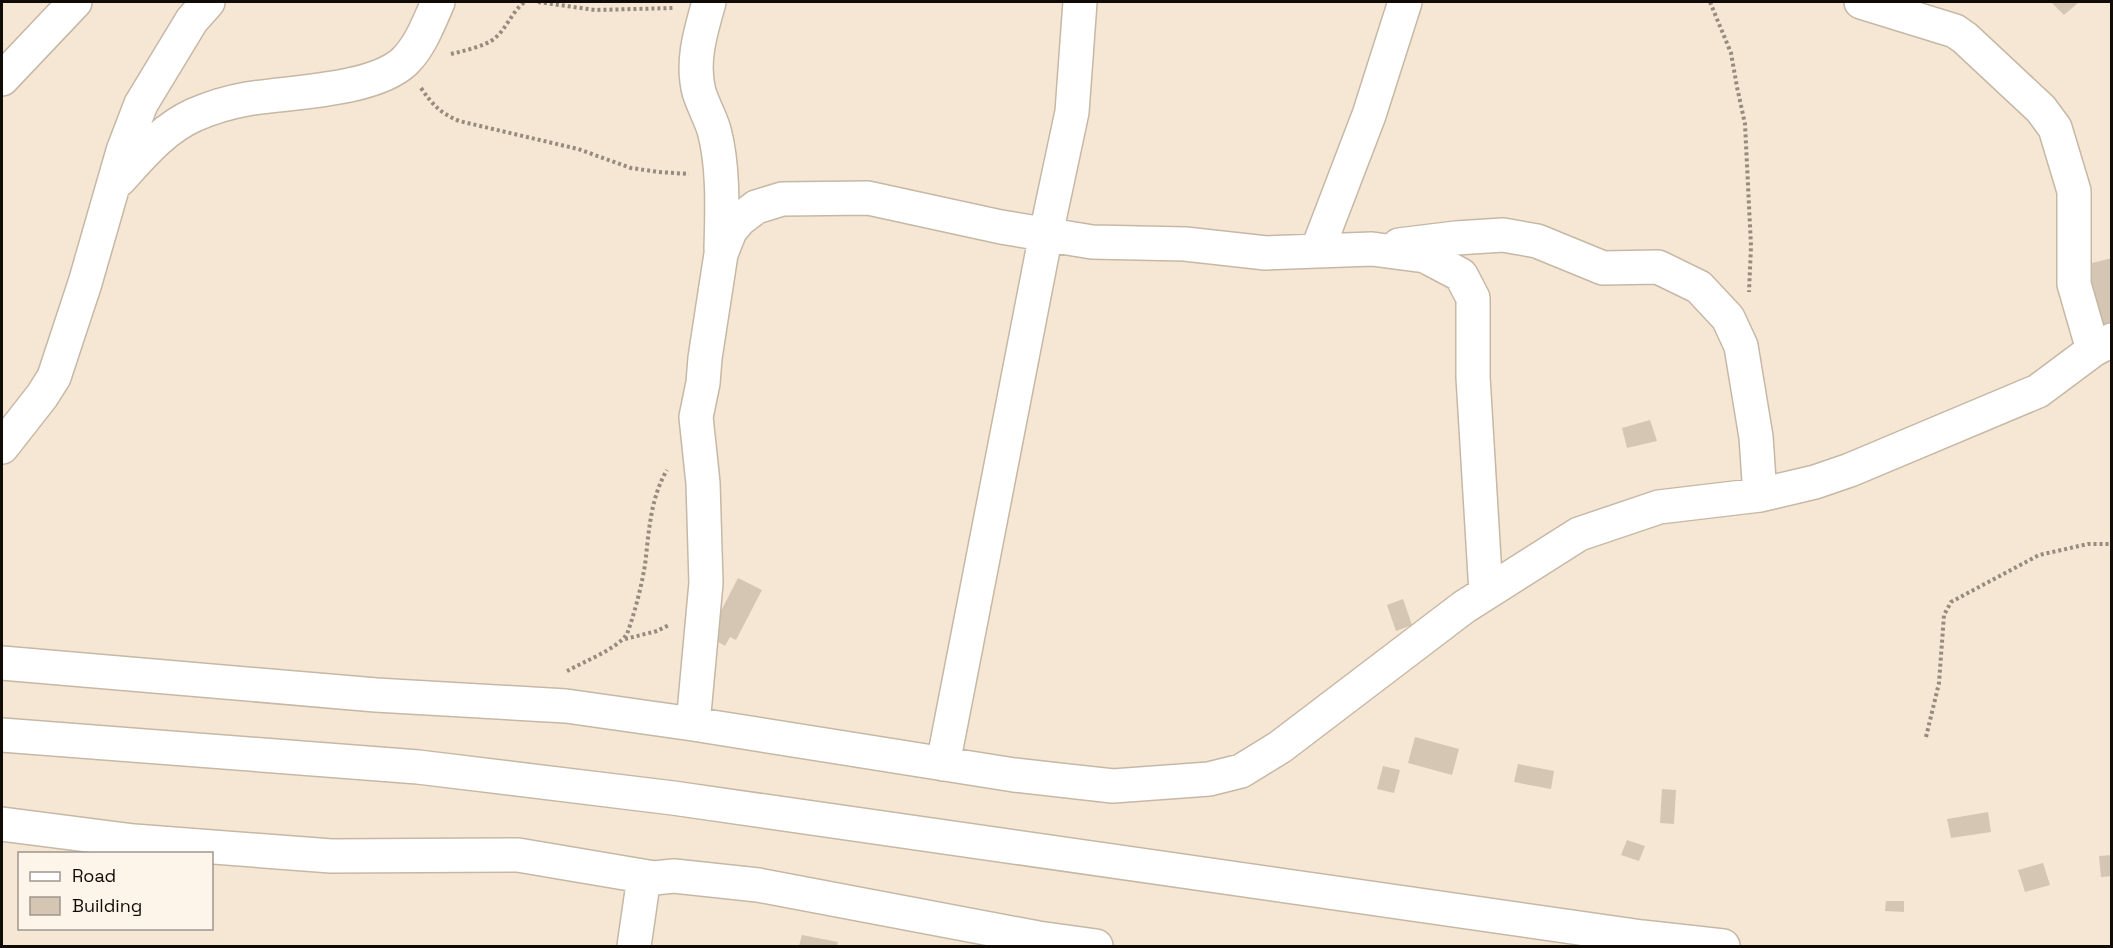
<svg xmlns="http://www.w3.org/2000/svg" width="2113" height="948" viewBox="0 0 2113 948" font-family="'Space Grotesk',sans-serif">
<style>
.building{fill:#d4c6b3}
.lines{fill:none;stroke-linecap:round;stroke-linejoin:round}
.minor-casing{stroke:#c6b8a6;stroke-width:36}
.highway-casing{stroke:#c6b8a6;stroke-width:36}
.path{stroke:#968b7e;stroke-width:4;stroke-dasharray:3 3;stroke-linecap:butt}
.minor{stroke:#fff;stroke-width:33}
.highway{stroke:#fff;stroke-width:33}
</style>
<rect width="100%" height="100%" fill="#f6e7d4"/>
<!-- building -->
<path class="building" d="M2051,2H2079L2064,15Z
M2112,258V330L2099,333L2080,266Z
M1650,420L1657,441L1627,448L1622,428Z
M738,578L762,590L736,640L730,637L725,646L708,636Z
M1403,599L1412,625L1396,631L1387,605Z
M1415,737L1459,749L1452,775L1408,763Z
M1518,764L1554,771L1551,789L1514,782Z
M1383,766L1400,770L1394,793L1377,789Z
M1662,789L1676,790L1674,824L1660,823Z
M1988,812L1991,832L1951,838L1947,819Z
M1627,840L1645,846L1639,861L1621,855Z
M2112,855V876L2101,877L2099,856Z
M2043,863L2050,885L2025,892L2018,870Z
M1886,901H1904V912L1885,911Z
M802,935L838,942L837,946H799Z"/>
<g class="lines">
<!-- minor casing -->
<g class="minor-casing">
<path id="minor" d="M709,2C701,31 691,61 699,92C703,105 710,117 714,130C724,167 722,212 721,249
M1861,2L1955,31L1965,38L2041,109L2055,128L2074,191V284L2093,350
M2,79L75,2
M119,180C142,155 163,129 194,115C210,108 230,102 247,99C289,92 374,91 405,61C421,45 429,22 438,2
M1399,245L1456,238L1503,235L1537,241L1603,268L1658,267L1699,287L1728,318L1741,346L1756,437L1760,495
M1317,251L1369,115L1405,2
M2,447L42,396L54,377L85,283L123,151L141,104L192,20L208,2
M2,663L376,695L566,706L693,724L1014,775L1113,786L1209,779L1241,771L1280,747L1464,607L1579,534L1659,507L1760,495L1815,482L1850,470L2038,391L2093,350L2112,340
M693,724L706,583L703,483L696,417L703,383L705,358L721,254L730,231L739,220L756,207L782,199L868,198L1001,227L1092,242L1185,244L1266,253L1372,249L1425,256L1461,275L1473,298V377L1486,593
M943,764L1046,234L1072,112L1080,2
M2,824L134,841L331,856L518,855L654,878
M634,946L643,884L654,878L674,876L758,885L1038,938L1096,946"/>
</g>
<!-- highway casing -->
<g class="highway-casing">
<path id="highway" d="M2,735L418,767L673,798L1642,937L1723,946"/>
</g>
<!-- path -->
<path class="path" d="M538,2L595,10L674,8
M1710,2L1731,53L1737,87L1745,124L1751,246L1749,292
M451,54C463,51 486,46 495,38C507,28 512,11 525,2
M421,88C432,104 440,113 459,121L578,149L631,168L659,172L689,174
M625,639L657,631L669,625
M567,671C583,662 617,649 627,634C635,612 641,588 645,565C649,532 650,499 667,470
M1926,737L1939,683L1944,615L1951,602L2039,555L2088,544H2112"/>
<!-- minor -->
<use href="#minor" class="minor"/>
<!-- highway -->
<use href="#highway" class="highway"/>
</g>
<!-- border -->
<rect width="2113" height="948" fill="none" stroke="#100b06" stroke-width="6"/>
<!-- legend -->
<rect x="18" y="852" width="195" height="78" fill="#fef5ea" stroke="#9f978f" stroke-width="1.5"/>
<rect x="30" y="872" width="30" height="9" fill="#ffffff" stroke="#9f978f" stroke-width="1.5"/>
<text x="72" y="882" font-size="18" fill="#100b06">Road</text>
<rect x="30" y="897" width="30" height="18" fill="#d4c6b3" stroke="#9f978f" stroke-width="1.5"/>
<text x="72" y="912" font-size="18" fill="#100b06">Building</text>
</svg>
